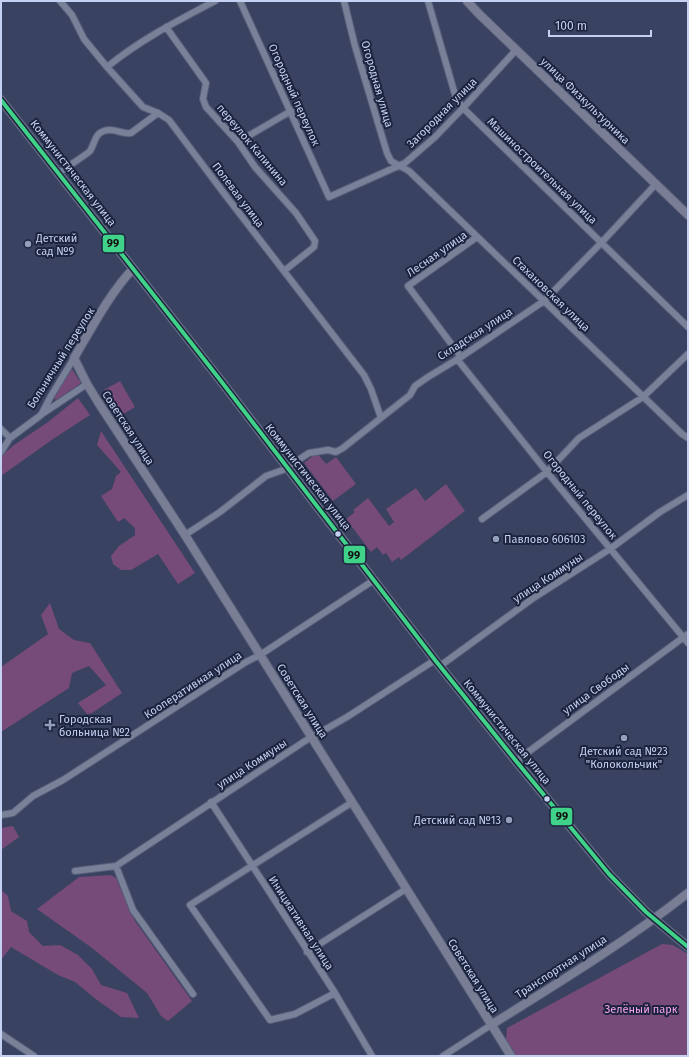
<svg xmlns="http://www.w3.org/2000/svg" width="689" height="1057" viewBox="0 0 689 1057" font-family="'Fira Sans',sans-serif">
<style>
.green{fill:#764a79}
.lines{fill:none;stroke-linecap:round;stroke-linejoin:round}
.street-casing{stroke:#565e79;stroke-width:8}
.secondary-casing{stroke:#565e79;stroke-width:10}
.street{stroke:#798199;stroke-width:6}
.secondary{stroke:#7a7e95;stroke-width:8}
.bus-1-casing{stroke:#1b233d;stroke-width:7}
.bus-1{stroke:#40d288;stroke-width:4}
.poi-dot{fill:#939fbf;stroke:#1b233d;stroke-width:1.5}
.bus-dot{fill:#c4d1f2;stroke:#1b233d;stroke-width:1.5}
.labels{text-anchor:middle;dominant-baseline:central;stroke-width:4;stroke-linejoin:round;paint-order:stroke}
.street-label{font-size:11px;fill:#c4d1f2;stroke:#1b233d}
.poi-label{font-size:11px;fill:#c4d1f2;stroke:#1b233d;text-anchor:start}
.park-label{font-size:11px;fill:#f5a1f0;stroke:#1b233d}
.line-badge{stroke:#1b233d;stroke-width:1.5}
.pale-badge-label{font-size:11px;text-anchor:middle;font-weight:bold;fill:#111}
</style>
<rect width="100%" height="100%" fill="#394261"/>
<!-- green -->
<path class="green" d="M72,369L81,383L56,400L53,397Z
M120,381L135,407L120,416L104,390Z
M78,398L90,415L53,439L1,476V456L14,445L48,422Z
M101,431L195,573L178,584L158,554L131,570H121L113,564L111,556L119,546L135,535V528L124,518L118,522L101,496L112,489L116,476L121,472L97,445Z
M317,453L326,464L336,457L356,484L333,501L304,463Z
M446,484L465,511L401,560L399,557L392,562L386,553L383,555L377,547L371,552L346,519L355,512L353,510L368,498L389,526L394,522L386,509L416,488L425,501Z
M50,603L59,629L74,640L90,643L122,693L92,713L87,714L78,703L106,685L89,666L72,673L69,688L1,732V667L48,634L41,615Z
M13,826L19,837L1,850V828Z
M111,875L116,878L135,921L192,1001L168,1021L161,1016L147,993L92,948L37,909L79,877Z
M1,890L8,896L11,911L27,921L29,932L43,946L60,945L78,955L92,969L101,985L127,993L139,1018L121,1017L97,1000L75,982L58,975L11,947L1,960Z
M662,944L673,945L688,954V1056H516L506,1040L507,1028Z"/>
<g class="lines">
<!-- street casing -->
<g class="street-casing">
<path id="street" d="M60,1L72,15L84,39L107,67L143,107L158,113L169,120L223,192L364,375L371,389L381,418
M240,1L329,197L405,163L435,137L463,108L516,50
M344,1L355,46L387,153L391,161L409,171L682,434L688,438
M428,1L456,98L463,108L688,327
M166,27L206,83L203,99L206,107L238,142L255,167L296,213L315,241L314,247L284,271
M107,67C140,40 177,21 215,1
M238,142L291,111
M59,173C65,168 86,155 90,151C95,144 94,134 104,131C114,127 122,135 131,133L158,113
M461,357L408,286L477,237
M457,359L547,472L688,643
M42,414L87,384
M1,429L10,438
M1,452L10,438L41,415L51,396L74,358
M482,519L547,472L579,438L643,397L688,354
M185,535L220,512L266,476L283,470L309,453L328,450L336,452L343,448L410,395L415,386L428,377L461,357L544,301L602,242L655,185
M440,666L532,599L610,549L660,512L688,495
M516,761L688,634
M211,802L335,993L372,1056
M1,815L13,813L33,796L63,780L246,662L260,655L374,580
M116,866L133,910L193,994
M75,871L116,866L305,741L347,717L435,660
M307,952L406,889
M335,993L295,1014L270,1020L190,905L351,803
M1,1034L34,1056
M443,1056L491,1025"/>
</g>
<!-- secondary casing -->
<g class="secondary-casing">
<path id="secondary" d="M467,1L479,14L688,215
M1,100L221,381L435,660L516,761L609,874L646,912L688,947
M133,269C111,291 90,331 74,358L87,384L98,402L185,535L511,1056
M491,1025C558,983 626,942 688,893"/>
</g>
<!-- street -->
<use href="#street" class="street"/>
<!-- secondary -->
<use href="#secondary" class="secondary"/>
<!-- bus-1 casing -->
<g class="bus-1-casing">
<path id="bus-1" d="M1,100L221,381L435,660L516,761L609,874L646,912L688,947"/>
</g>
<!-- bus-1 -->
<use href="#bus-1" class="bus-1"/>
</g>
<!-- markers -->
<g class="poi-dot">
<circle cx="28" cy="244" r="4"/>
<circle cx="496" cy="539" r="4"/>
<path d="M48 719h4v4h4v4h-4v4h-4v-4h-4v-4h4z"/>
<circle cx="624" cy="738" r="4"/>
<circle cx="509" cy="820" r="4"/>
</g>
<g class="bus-dot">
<circle cx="338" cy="534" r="3.5"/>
<circle cx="547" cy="799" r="3.5"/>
</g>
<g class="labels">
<!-- street labels -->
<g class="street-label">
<text transform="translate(377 84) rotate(74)">Огородная улица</text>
<text transform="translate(294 95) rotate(66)">Огородный переулок</text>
<text transform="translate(585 101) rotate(44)">улица Физкультурника</text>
<text transform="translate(442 113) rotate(-45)">Загородная улица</text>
<text transform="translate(252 145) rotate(50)">переулок Калинина</text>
<text transform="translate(542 171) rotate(44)">Машиностроительная улица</text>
<text transform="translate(73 173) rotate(52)">Коммунистическая улица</text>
<text transform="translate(238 195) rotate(53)">Полевая улица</text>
<text transform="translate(437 254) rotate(-35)">Лесная улица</text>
<text transform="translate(551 294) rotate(44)">Стахановская улица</text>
<text transform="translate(475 334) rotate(-33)">Складская улица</text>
<text transform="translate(61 358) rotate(-58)">Больничный переулок</text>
<text transform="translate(128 428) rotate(57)">Советская улица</text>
<text transform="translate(308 477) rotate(52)">Коммунистическая улица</text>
<text transform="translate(580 495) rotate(51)">Огородный переулок</text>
<text transform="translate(548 578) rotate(-33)">улица Коммуны</text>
<text transform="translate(193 685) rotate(-33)">Кооперативная улица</text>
<text transform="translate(596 689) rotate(-36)">улица Свободы</text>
<text transform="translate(302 701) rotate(58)">Советская улица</text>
<text transform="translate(507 732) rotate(51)">Коммунистическая улица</text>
<text transform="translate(252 764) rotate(-33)">улица Коммуны</text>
<text transform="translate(301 923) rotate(57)">Инициативная улица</text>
<text transform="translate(561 967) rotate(-33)">Транспортная улица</text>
<text transform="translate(473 976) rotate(58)">Советская улица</text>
</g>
<!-- poi labels -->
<g class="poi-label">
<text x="36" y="238">Детский<tspan x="36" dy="13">сад №9</tspan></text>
<text x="504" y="539">Павлово 606103</text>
<text x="59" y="719">Городская<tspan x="59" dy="13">больница №2</tspan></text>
<text x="624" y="751" text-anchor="middle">Детский сад №23<tspan x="624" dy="13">"Колокольчик"</tspan></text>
<text x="501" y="820" text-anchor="end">Детский сад №13</text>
</g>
<!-- park labels -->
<g class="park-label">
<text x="641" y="1009">Зелёный парк</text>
</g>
</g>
<g class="line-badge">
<rect x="102" y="234" width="23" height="19" rx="4" fill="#40d288"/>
<rect x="343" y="545" width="23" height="19" rx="4" fill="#40d288"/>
<rect x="550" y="807" width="23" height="19" rx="4" fill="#40d288"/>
</g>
<g class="pale-badge-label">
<text x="113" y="247">99</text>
<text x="354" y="559">99</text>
<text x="562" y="820">99</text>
</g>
<!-- border -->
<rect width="689" height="1057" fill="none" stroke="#c4d1f2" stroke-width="4"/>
<!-- scale -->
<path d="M549 30v6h102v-6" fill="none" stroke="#c4d1f2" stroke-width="2"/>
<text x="555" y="30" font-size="12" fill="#c4d1f2" stroke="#1b233d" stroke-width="3" paint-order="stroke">100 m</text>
</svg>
